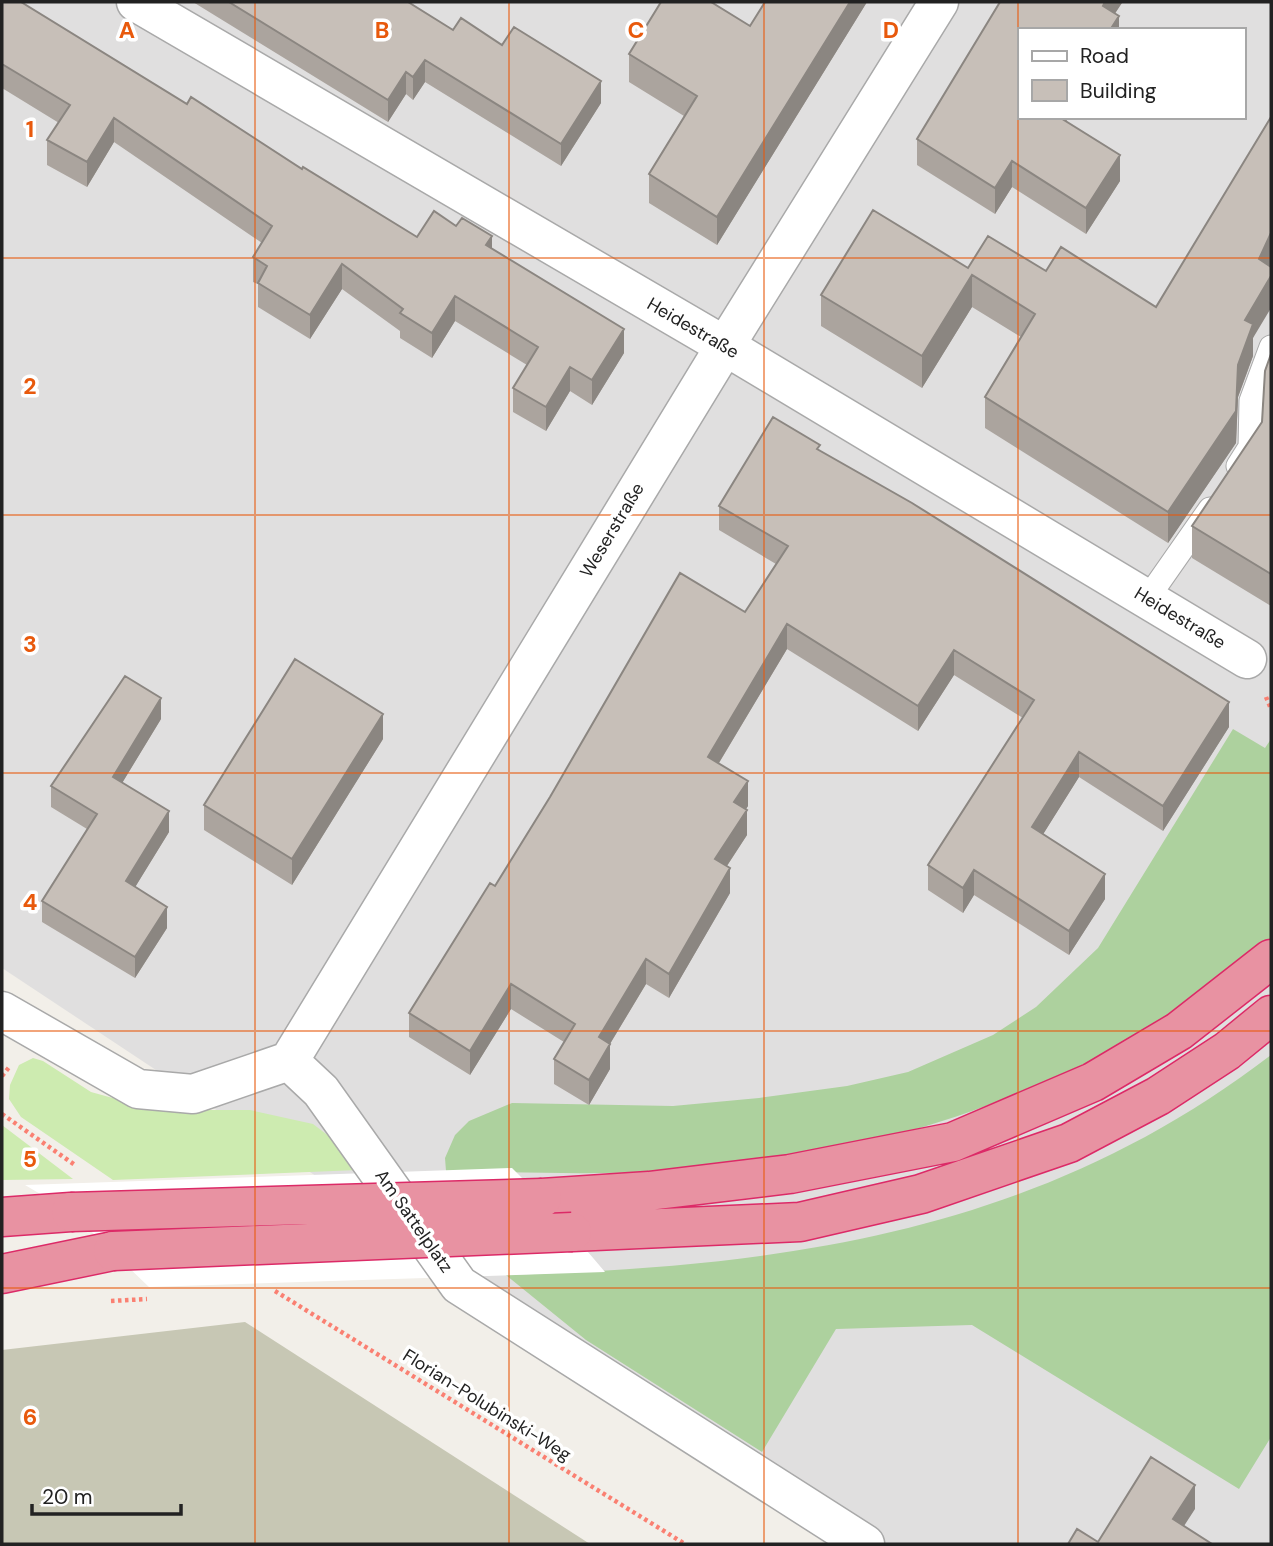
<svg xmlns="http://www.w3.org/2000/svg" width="1273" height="1546" viewBox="0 0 1273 1546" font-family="'DM Sans',sans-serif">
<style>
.residential{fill:#e0dfdf;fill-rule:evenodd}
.construction{fill:#c7c7b4}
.grass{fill:#cdebb0}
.forest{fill:#add19e}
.pier{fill:#fff}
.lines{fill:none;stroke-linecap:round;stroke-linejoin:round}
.service-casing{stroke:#a9a9a9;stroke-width:25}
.minor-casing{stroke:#a9a9a9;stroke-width:41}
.motorway-casing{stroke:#dc2a67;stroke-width:41}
.path{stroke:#fa8072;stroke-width:4.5;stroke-dasharray:3.5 3.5;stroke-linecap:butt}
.service{stroke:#fff;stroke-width:23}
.minor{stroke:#fff;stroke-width:38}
.motorway{stroke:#e892a2;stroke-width:38}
.motorway-bridge-casing{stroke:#dc2a67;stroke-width:41;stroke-linecap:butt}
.motorway-bridge{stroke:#e892a2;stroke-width:38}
.wall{fill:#aba49e}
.shaded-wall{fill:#8b8681}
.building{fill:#c7bfb8;stroke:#8b8681;stroke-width:2}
.grid{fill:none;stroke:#e8590c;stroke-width:2;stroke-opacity:0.55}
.labels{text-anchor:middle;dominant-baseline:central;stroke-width:7;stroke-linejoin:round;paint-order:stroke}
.street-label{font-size:18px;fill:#222;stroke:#fff}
.grid-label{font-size:23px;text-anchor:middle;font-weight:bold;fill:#e8590c;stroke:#fff;stroke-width:7;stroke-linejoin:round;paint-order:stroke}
</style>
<rect width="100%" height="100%" fill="#f2efe9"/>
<!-- residential -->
<path class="residential" d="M2,2H1271V1544H882L538,1323L2,968ZM1019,30H1243V117H1019Z"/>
<!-- construction -->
<path class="construction" d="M245,1322L590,1544H2V1350Z"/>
<!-- grass -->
<path class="grass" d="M33,1058L43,1061L91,1092L156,1110H250L313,1124L334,1140L358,1170L113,1180L21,1117L9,1099L10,1085L19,1065Z
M2,1125L73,1179L2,1180Z"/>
<!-- forest -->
<path class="forest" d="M1233,729L1265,748L1271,739V940C1237,967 1203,998 1165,1020C1039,1096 894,1146 748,1164C648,1177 545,1173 446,1171L445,1158L455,1135L469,1121L512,1103L673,1106L759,1098L847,1086L908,1072L993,1035L1036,1007L1098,948Z
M1271,1055V1437L1239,1489L972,1325L836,1329L762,1452L586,1340L506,1275C789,1266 1040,1232 1271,1055Z"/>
<!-- pier -->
<path class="pier" d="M512,1168L542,1198L605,1272L149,1287L71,1212L25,1185Z"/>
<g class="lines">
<!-- service casing -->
<g class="service-casing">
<path id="service" d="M1238,466L1250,447L1251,401L1271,347
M1147,599L1210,509"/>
</g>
<!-- minor casing -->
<g class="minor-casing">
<path id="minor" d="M136,2L725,346L1247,659
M2,1011L138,1089L193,1094L289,1061
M289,1061L725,346L939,2
M289,1061L321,1091L459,1285L865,1544"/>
</g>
<!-- motorway casing -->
<g class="motorway-casing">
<path id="motorway" d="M542,1198L649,1191L790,1174L953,1142L1093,1082L1179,1031L1271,959
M2,1217L71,1212
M572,1232L800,1222L921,1194L1069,1143L1158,1096L1227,1051L1271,1015
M2,1274L113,1251"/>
</g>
<!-- path -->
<path class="path" d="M1266,697L1271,709
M2,1076L10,1066
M2,1114L75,1165
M275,1291L685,1544
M111,1301L147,1299"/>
<!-- service -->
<use href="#service" class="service"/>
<!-- minor -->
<use href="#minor" class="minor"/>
<!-- motorway -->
<use href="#motorway" class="motorway"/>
<!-- motorway-bridge casing -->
<g class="motorway-bridge-casing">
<path id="motorway-bridge" d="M71,1212L542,1198
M113,1251L572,1232"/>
</g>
<!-- motorway-bridge -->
<use href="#motorway-bridge" class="motorway-bridge"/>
</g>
<!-- wall -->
<path class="wall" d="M2,2L187,104L302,169L417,237L492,248L624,353L592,405L570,391L546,431L513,412V388L527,365L455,321L432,358L400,338V331L342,289L310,339L258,307V284L253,282V257L262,243L114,142L87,187L47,165V140L59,123L2,88Z
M193,2H408L453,30L502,45L601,103L561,166L425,82L413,100L406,94L388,122Z
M765,2H867L717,245L649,203V174L684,116L629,82V54L750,26Z
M1122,2L1115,13L1119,30L1019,117H1069L1066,121L1120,181L1086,234L1012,187L995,214L917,165V139Z
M1271,117V264L1253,338V356L1238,397L1236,443L1168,543L985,428V397L1021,337L972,307L922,388L821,326V295L968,268L1046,271L1156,307Z
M1271,354V606L1192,558V526L1262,422Z
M820,451L1229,727L1163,831L1079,777L1043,834L1105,899L1069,955L974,895L963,913L928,890V865L1023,718L954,675L918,731L787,649L719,763L748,806L746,809L747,835L727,866L730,893L669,998L646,984L610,1044V1069L589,1105L554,1084V1059L564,1042L511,1009L470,1075L409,1037V1013L495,886L745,612L776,564L719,530V506Z
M161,719L122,783L169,832L135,887L167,928L135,978L42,922V901L87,829L51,807V786Z
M383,739L292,885L204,830V805Z"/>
<!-- shaded-wall -->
<path class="shaded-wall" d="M850,2H867L717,245V217Z
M1105,2H1122V3L1104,30L1103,6Z
M1119,16V30H1110Z
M425,60V82L413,100V77Z
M406,72V94L388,122V100Z
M601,81V103L561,166V144Z
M1054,117H1069L1054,139Z
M114,118V142L87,187V162Z
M1120,155V181L1086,234V208Z
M1012,161V187L995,214V188Z
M1271,233V264L1259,290V259Z
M492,236V261L486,245Z
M342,264V289L310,339V315Z
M972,275V307L922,388V356Z
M1271,276V308L1253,338V356L1238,397L1236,443L1168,543V512L1238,365L1245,320Z
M455,296V321L432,358V333Z
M624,329V353L592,405V380Z
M570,367V391L546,431V407Z
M787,624V649L708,781V757Z
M954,650V675L918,731V706Z
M161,698V719L113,798V777Z
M1229,702V727L1163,831V806Z
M383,714V739L292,885V859Z
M1079,752V777L1032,852V827Z
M748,781V806L734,827V802Z
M747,810V835L715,884V859Z
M169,811V832L126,902V881Z
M730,868V893L669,998V974Z
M974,870V895L963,913V888Z
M1105,874V899L1069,955V931Z
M167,907V928L135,978V957Z
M646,959V984L599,1062V1037Z
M511,984V1009L470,1075V1051Z
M610,1044V1069L589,1105V1080Z
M1195,1485V1509L1173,1543V1519Z"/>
<!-- building -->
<path class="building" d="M2,2H21L187,104L191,97L302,169L303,167L417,237L434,211L456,226L462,218L492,236L486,245L624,329L592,380L570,367L546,407L513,388L538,347L455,296L432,333L400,313L403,309L342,264L310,315L258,283L267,266L253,257L272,226L114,118L87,162L47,140L70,105L2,64Z
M229,2H408L453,30L461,18L502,45L514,27L601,81L561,144L425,60L413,77L406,72L388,100Z
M661,2H711L750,26L765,2H850L717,217L649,174L697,96L629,54Z
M1000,2H1105L1103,6L1119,16L1110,30H1019V117H1059L1120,155L1086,208L1012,161L995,188L917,139Z
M1271,117V233L1259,259L1271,267V276L1245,320L1253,324L1238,365L1236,411L1168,512L985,397L1035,314L972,275L922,356L821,295L873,210L968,268L988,236L1046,271L1061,247L1156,307Z
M1271,354V574L1192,526L1262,422L1265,371Z
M773,417L820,445L817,449L912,503L1229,702L1163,806L1079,752L1032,827L1105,874L1069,931L974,870L963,888L928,865L1034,700L954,650L918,706L787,624L708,757L748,781L734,802L747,810L715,859L730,868L669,974L646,959L599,1037L610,1044L589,1080L554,1059L575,1024L511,984L470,1051L409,1013L490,883L495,886L550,797L680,573L745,612L788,546L719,506Z
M295,659L383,714L292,859L204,805Z
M125,676L161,698L113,777L169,811L126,881L167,907L135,957L42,901L97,814L51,786Z
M1151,1457L1195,1485L1173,1519L1212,1544H1068L1077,1529L1098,1542Z"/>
<!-- grid -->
<path class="grid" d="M255,2V1544M509,2V1544M764,2V1544M1018,2V1544M2,258H1271M2,515H1271M2,773H1271M2,1031H1271M2,1288H1271"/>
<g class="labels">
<!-- street labels -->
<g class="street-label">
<text transform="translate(693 328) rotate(30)">Heidestraße</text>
<text transform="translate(612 530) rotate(-59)">Weserstraße</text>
<text transform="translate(1180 618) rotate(31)">Heidestraße</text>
<text transform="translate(414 1221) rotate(55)">Am Sattelplatz</text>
<text transform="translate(487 1405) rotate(32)">Florian-Polubinski-Weg</text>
</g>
</g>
<g class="grid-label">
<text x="127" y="38">A</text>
<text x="382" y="38">B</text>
<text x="636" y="38">C</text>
<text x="891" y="38">D</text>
<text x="30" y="137">1</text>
<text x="30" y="394">2</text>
<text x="30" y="652">3</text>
<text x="30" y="910">4</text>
<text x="30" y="1167">5</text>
<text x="30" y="1425">6</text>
</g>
<!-- border -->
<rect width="1273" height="1546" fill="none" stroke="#222222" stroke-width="7"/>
<!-- legend -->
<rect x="1018" y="28" width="228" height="91" fill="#ffffff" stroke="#a7a7a7" stroke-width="2"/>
<rect x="1032" y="51" width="35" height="10" fill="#ffffff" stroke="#a7a7a7" stroke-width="2"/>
<text x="1080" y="63" font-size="21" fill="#222222">Road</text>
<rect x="1032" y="80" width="35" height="21" fill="#c7bfb8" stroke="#a7a7a7" stroke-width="2"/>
<text x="1080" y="98" font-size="21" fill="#222222">Building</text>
<!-- scale -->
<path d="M32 1504v10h149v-10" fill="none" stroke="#222222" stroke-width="3.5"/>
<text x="42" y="1504" font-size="21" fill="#222222" stroke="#ffffff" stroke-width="5" paint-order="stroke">20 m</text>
</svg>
